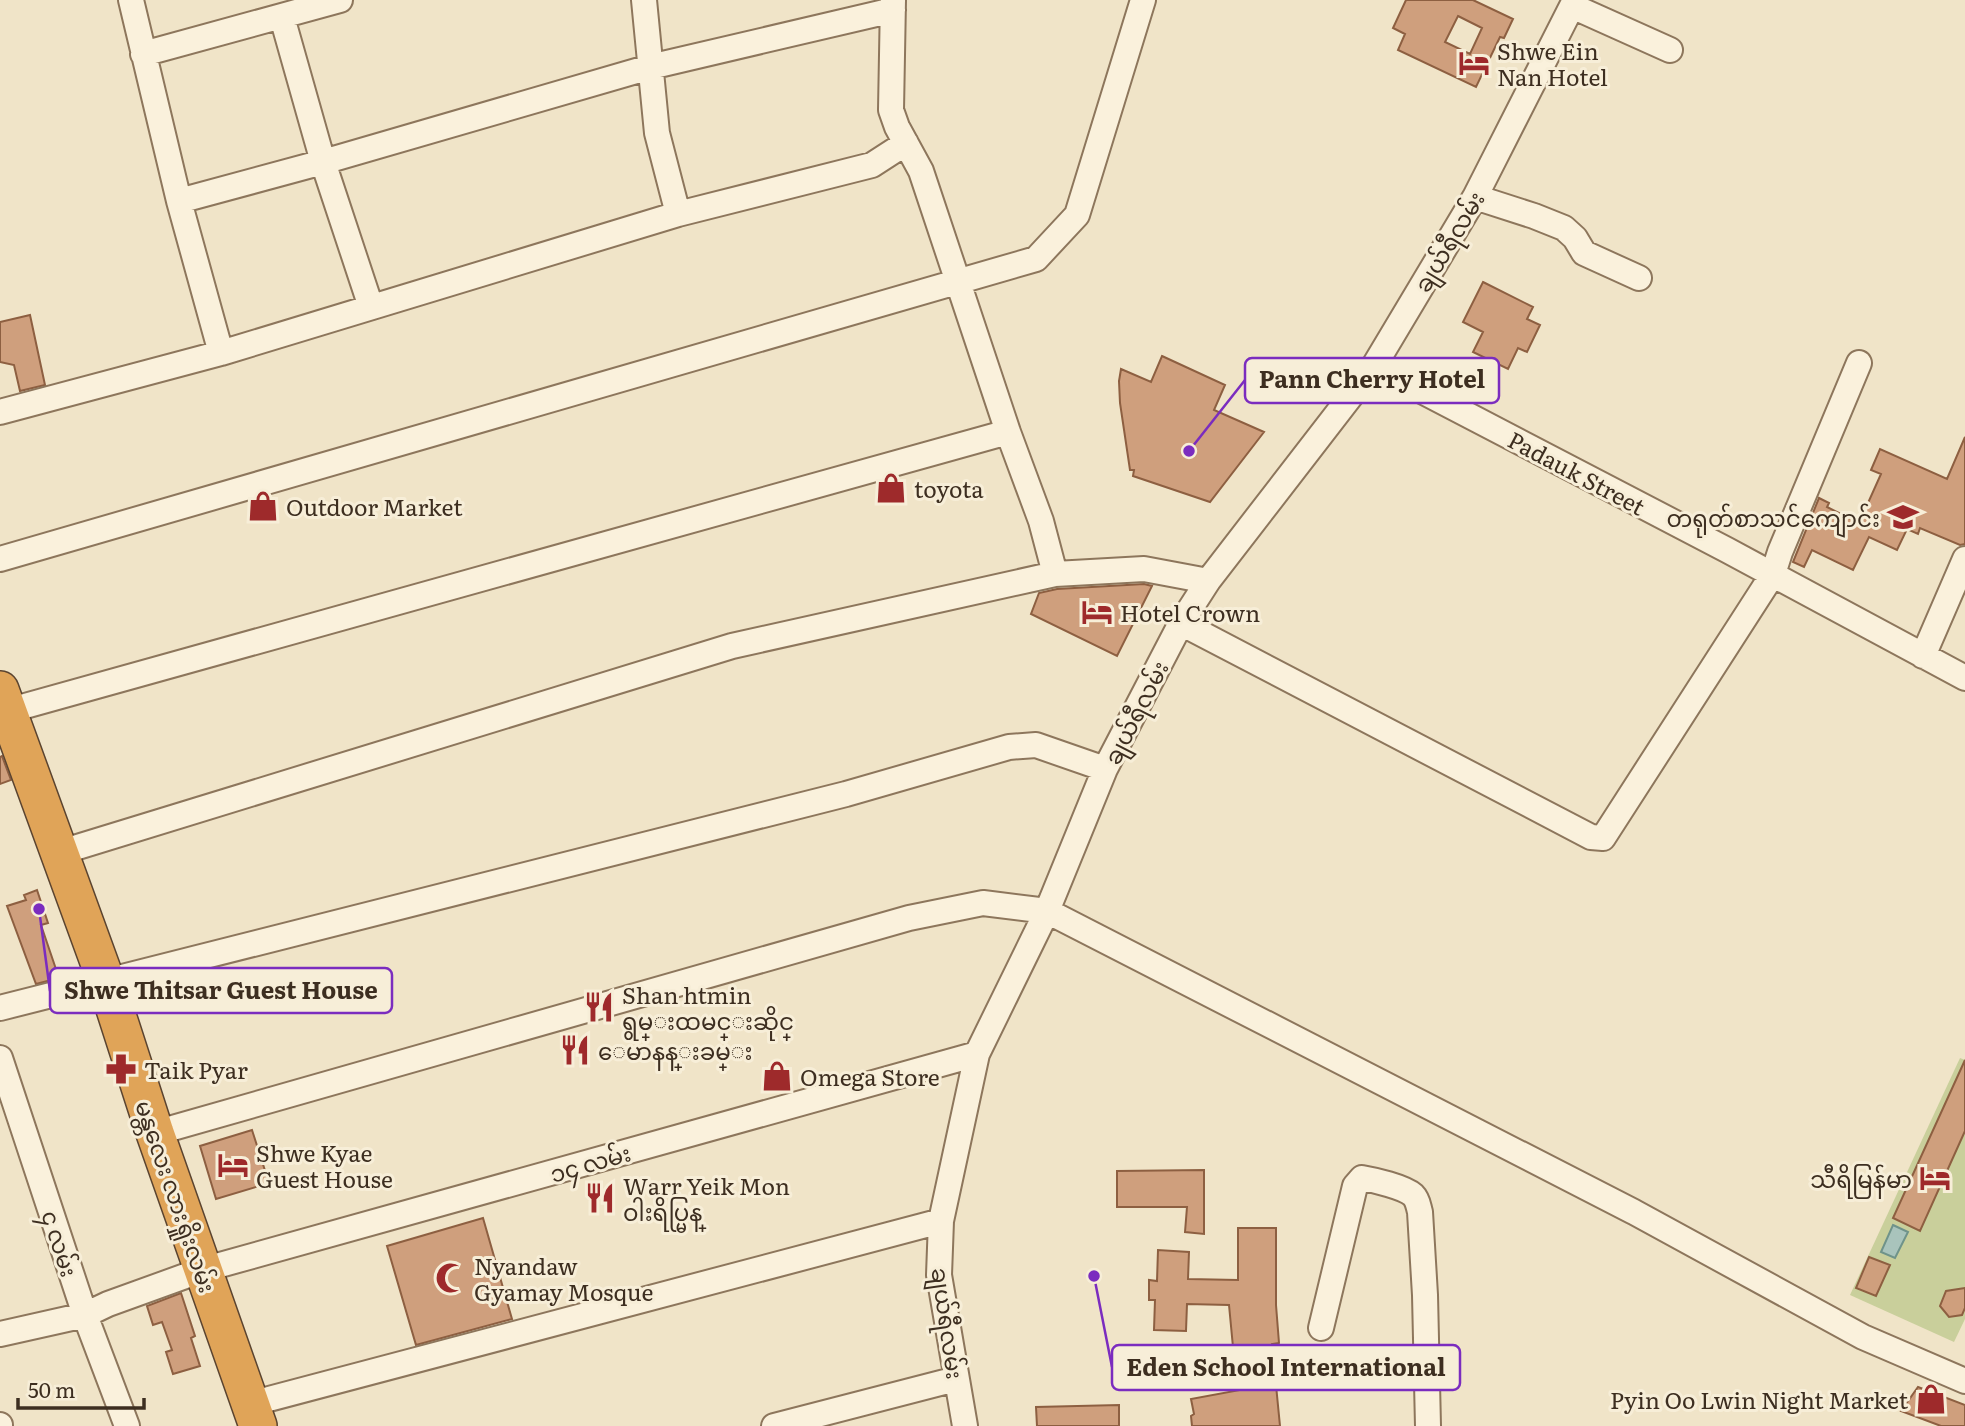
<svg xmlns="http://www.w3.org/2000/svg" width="1965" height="1426" viewBox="0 0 1965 1426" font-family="Literata,'Noto Sans Myanmar',serif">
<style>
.green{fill:#c9cf9b}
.water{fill:#a9c4bc;stroke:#6f938a;stroke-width:2}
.building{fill:#cf9f7d;stroke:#8d5f41;stroke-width:2;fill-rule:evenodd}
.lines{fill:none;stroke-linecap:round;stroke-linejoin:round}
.minor-casing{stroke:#8d765c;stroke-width:28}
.highway-casing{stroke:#5b4430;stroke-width:40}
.minor{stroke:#faf1dc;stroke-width:24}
.highway{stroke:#e0a458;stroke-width:37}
.labels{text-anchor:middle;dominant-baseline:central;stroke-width:6;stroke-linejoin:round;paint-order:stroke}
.poi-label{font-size:23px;fill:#3d2e20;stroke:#f7eed8;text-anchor:start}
.street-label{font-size:23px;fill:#3d2e20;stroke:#f7eed8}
.leader{fill:none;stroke:#7b2cbf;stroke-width:2.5}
.callout-dot{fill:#7b2cbf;stroke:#f7eed8;stroke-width:2.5}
.callout{fill:#f7eed8;stroke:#7b2cbf;stroke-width:2.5}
.callout-label{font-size:24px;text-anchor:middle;font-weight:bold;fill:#3d2e20}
</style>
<rect width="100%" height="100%" fill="#f0e4c8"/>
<!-- green -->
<path class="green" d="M1960,1058L1965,1060V1319L1954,1342L1850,1295Z"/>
<!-- water -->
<path class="water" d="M1893,1225L1908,1232L1895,1258L1881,1252Z"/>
<!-- building -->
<path class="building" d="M1406,0H1473L1513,19L1504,38L1500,37L1476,87L1398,50L1405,34L1393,28ZM1458,16L1482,28L1470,54L1445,42Z
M1483,282L1533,307L1527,319L1540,325L1527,352L1518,348L1508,369L1473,352L1483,332L1463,322Z
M30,315L45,385L20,391L14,365L0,362V322Z
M1162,356L1225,385L1214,410L1264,432L1210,502L1133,476L1134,470H1130L1120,403L1119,381L1121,369L1151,382Z
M1965,437V544L1960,545L1920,528L1918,534L1907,529L1897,550L1869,537L1853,570L1812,550L1804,567L1793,562L1819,498L1829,503L1827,507L1859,523L1881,474L1871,470L1880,449L1947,479Z
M1144,584L1152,586L1117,656L1031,614L1039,593L1057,589Z
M2,756L11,780L0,784V757Z
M37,890L48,923L41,925L59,978L36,984L7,906L26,900L24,895Z
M1965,1060V1131L1920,1231L1893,1218Z
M252,1130L269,1183L216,1199L200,1146Z
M1204,1170V1234L1185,1232L1187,1207H1117V1171Z
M483,1218L512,1319L416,1345L387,1246Z
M1238,1228H1276V1305L1279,1343L1272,1344L1280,1426H1192L1191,1416L1194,1414L1191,1399L1240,1390L1236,1347H1233L1229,1305L1187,1304L1186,1331L1154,1330L1155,1300H1149V1280L1157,1281L1158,1250L1189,1252L1188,1279L1238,1280Z
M1869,1257L1890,1265L1876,1296L1856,1288Z
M1965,1288V1308L1962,1315L1949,1317L1940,1306L1946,1291Z
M181,1293L195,1336L191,1338L200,1366L173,1374L166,1352L172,1350L162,1322L153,1325L147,1306Z
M1918,1387L1965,1405V1426H1941L1901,1411Z
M1119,1405V1426H1037L1036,1407Z"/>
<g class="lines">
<!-- minor casing -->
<g class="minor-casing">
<path id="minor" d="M131,0L179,201L221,353
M644,0L657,133L678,214
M893,0L891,110L897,127L921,171L1008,432L1041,521L1055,574L1144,569L1208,581
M1572,6L1670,50
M282,17L323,162L371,307
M143,54L340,0
M1475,197L1534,216L1564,228L1575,238L1584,253L1639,278
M179,201L323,162L650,67L893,10
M1374,366L1727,550L1965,678
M0,412L221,353L678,214L872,165L906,143
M0,559L1036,259L1077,215L1143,0
M1181,623L1591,837L1603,838L1773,574L1780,552L1859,363
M1923,656L1965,559
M0,713L1008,432
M58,853L732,646L1055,574
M0,1008L846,794L1009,747L1036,745L1105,769
M0,1058L85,1315L127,1426
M155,1133L909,918L983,903L1047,911L1634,1212L1863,1337L1965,1381
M1321,1328L1355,1186L1362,1178C1374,1180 1404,1187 1413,1195C1418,1200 1418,1205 1420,1212L1425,1295L1428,1426
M0,1334L85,1315L108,1304L202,1270L977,1054
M250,1404L941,1221
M0,1425V1426
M774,1426L956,1379
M965,1426L939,1275L941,1221L977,1054L1047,911L1105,769L1181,623L1208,581L1374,366L1475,197L1575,0"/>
</g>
<!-- highway casing -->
<g class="highway-casing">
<path id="highway" d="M0,690L106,981L155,1133L258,1426"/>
</g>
<!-- minor -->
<use href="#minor" class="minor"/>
<!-- highway -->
<use href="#highway" class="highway"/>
</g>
<!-- icons -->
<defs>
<g id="hotel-bare" transform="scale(2.415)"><path d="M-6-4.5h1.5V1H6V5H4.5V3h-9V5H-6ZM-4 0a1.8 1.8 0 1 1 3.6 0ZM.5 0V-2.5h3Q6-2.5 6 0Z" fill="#9e2a2b" stroke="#f7eed8" stroke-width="2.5" paint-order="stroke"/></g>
<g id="shop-bare" transform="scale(2.415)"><path d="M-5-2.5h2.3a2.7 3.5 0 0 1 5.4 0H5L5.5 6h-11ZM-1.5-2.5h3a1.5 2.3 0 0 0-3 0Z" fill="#9e2a2b" stroke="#f7eed8" stroke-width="2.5" paint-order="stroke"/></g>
<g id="school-bare" transform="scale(2.415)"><path d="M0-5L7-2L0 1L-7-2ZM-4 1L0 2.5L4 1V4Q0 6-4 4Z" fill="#9e2a2b" stroke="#f7eed8" stroke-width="2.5" paint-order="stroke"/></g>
<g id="restaurant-bare" transform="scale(2.415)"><path d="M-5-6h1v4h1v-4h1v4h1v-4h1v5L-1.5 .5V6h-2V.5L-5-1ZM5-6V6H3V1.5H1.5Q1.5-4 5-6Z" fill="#9e2a2b" stroke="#f7eed8" stroke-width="2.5" paint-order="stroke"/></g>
<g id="pharmacy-bare" transform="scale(2.415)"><path d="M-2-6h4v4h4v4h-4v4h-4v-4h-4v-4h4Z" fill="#9e2a2b" stroke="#f7eed8" stroke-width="2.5" paint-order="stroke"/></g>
<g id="mosque-bare" transform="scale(2.415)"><path d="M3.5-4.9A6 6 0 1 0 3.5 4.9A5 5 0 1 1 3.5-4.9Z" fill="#9e2a2b" stroke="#f7eed8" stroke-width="2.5" paint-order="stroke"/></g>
</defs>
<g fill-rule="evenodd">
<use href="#hotel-bare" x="1474" y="63"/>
<use href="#shop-bare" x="891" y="488"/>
<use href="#shop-bare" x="263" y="506"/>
<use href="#school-bare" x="1903" y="517"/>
<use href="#hotel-bare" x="1097" y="612"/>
<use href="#restaurant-bare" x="599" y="1007"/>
<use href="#restaurant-bare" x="575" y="1050"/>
<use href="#pharmacy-bare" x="121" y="1069"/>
<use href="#shop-bare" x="777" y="1076"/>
<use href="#hotel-bare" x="233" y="1165"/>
<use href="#hotel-bare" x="1935" y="1178"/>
<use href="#restaurant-bare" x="600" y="1198"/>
<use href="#mosque-bare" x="451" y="1278"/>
<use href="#shop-bare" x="1931" y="1399"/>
</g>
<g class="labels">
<!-- poi labels -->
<g class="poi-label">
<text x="1497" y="50">Shwe Ein<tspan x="1497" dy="26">Nan Hotel</tspan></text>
<text x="914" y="488">toyota</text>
<text x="286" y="506">Outdoor Market</text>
<text x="1880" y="517" text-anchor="end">တရုတ်စာသင်ကျောင်း</text>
<text x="1120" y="612">Hotel Crown</text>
<text x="622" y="994">Shan htmin<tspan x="622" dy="26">ရွမ္းထမင္းဆိုင္</tspan></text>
<text x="598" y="1050">ေမာနန္းခမ္း</text>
<text x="144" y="1069">Taik Pyar</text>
<text x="800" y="1076">Omega Store</text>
<text x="256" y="1152">Shwe Kyae<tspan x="256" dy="26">Guest House</tspan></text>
<text x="1912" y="1178" text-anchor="end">သီရိမြန်မာ</text>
<text x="623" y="1185">Warr Yeik Mon<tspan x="623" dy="26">ဝါးရိပ္မြန္</tspan></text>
<text x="474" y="1265">Nyandaw<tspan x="474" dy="26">Gyamay Mosque</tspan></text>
<text x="1908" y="1399" text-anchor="end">Pyin Oo Lwin Night Market</text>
</g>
<!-- street labels -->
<g class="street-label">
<text transform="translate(1448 241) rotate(-59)">ချယ်ရီလမ်း</text>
<text transform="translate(1577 472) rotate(28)">Padauk Street</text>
<text transform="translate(1135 712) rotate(-63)">ချယ်ရီလမ်း</text>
<text transform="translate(590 1162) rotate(-16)">၁၄ လမ်း</text>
<text transform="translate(177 1196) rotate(71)">မန္တလေး လားရှိုးလမ်း</text>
<text transform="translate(61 1243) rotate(72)">၄ လမ်း</text>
<text transform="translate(949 1323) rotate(82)">ချယ်ရီလမ်း</text>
</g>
</g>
<!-- callouts -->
<path class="leader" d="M1189 451L1245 380M39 909L50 991M1094 1276L1112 1367"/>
<g class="callout-dot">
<circle cx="1189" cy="451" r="7"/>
<circle cx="39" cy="909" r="7"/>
<circle cx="1094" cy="1276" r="7"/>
</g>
<g class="callout">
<rect x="1245" y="358" width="254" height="45" rx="7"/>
<rect x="50" y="968" width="342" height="45" rx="7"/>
<rect x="1112" y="1345" width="348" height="45" rx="7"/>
</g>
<g class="callout-label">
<text x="1372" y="388">Pann Cherry Hotel</text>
<text x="221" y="999">Shwe Thitsar Guest House</text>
<text x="1286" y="1376">Eden School International</text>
</g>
<!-- scale -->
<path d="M18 1398v10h126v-10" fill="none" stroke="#3d2e20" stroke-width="3.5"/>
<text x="28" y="1398" font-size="21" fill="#3d2e20" stroke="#f7eed8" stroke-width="5" paint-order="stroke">50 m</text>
</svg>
